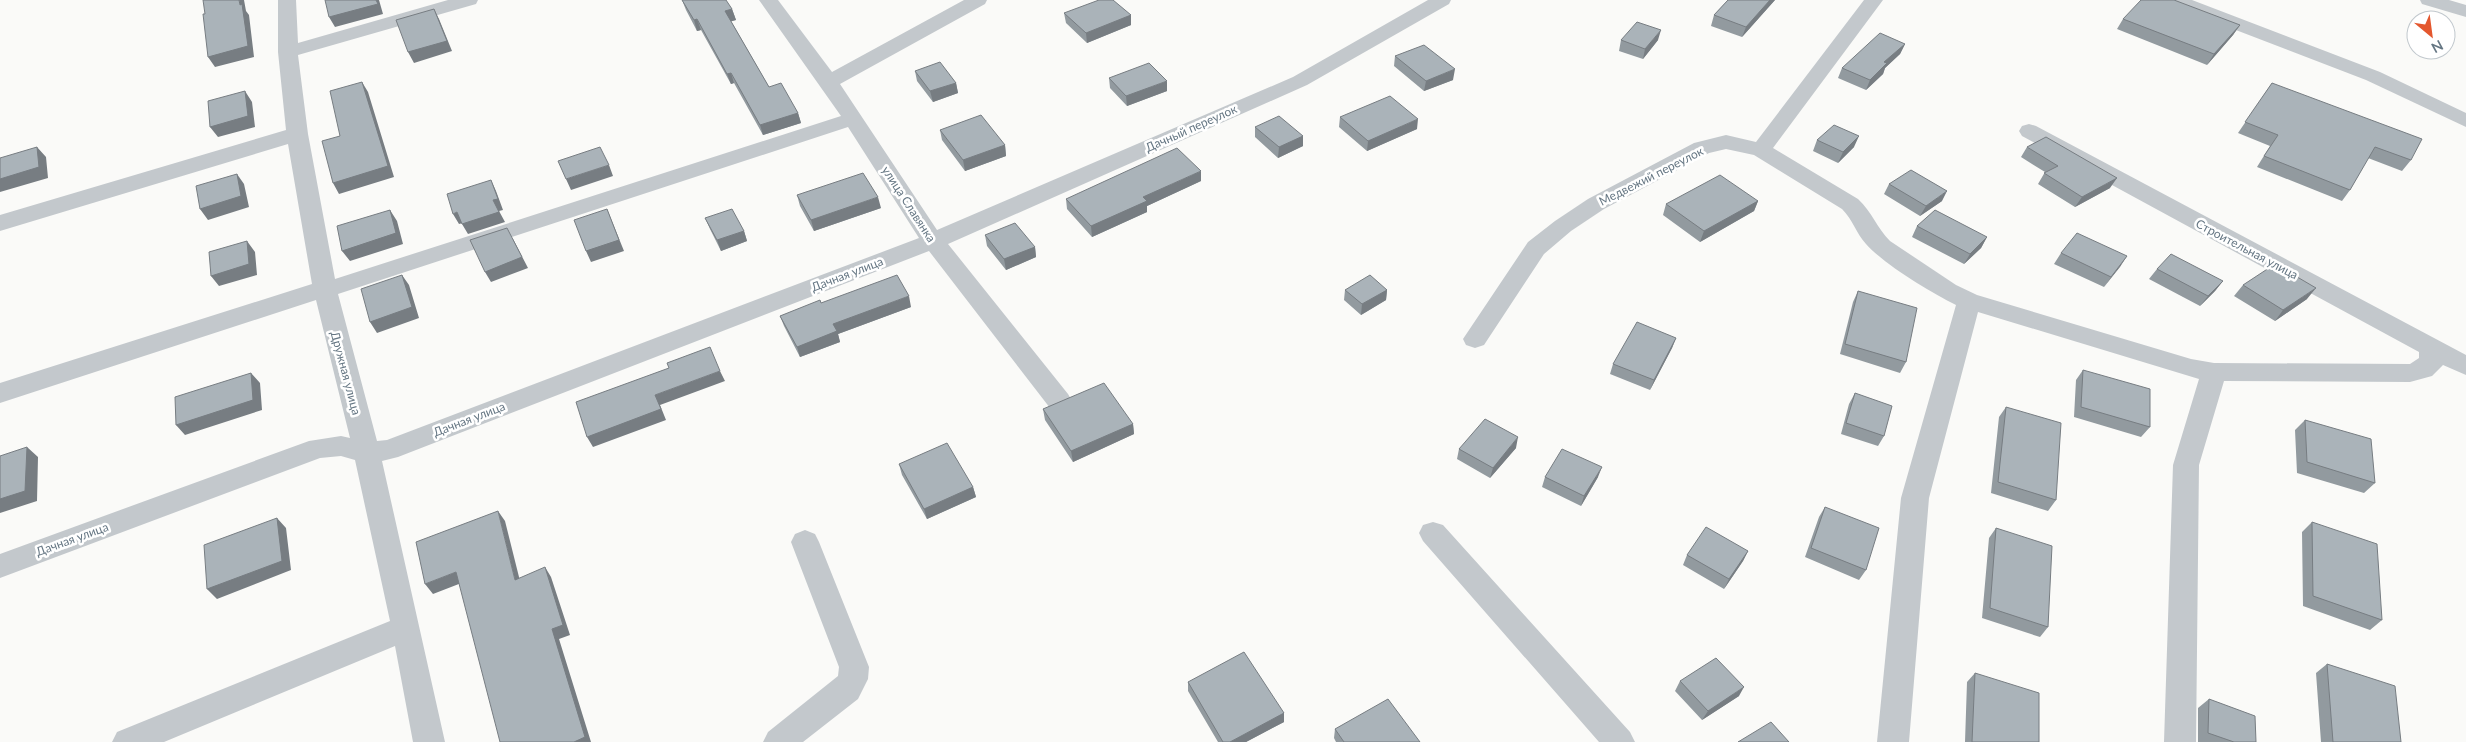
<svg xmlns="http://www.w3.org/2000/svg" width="2466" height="742" viewBox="0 0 2466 742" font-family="Lato,sans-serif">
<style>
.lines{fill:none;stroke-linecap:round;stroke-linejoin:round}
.minor{fill:#c3c8cc;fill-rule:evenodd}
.wall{fill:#929a9f}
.shaded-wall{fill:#777d82}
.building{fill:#aab3b9;stroke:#777d82}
.labels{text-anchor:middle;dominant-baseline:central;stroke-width:5;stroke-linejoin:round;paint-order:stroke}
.street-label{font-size:12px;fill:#657683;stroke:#fff}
</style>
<rect width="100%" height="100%" fill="#fafaf8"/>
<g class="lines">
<!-- minor -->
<path class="minor" d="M278,0H296L298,43L448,0H478L476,4L298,55L308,134L335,279L841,116L759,0H778L832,72L964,0H987L985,4L840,84L937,230L1293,77L1428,0H1451L1449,4L1307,85L948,244L1068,394L1072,401L1068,408L1059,411L1050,408L929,251L398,457L382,461L445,742H413L395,646L164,742H112L117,732L390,621L355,460L341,456L320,458L0,578V554L309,441L341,436L350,438L316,300L0,403V383L312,284L288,144L0,231V215L286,130L278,52ZM848,127L919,238L387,440L377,441L338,294Z
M1864,0H1883L1773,148L1858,199C1872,212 1877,228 1890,241L1956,285L1977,295L2191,359L2214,363L2410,364L2419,358V352L2022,136L2019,131L2022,126L2029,124L2036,126L2466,355V375L2443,365L2432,376L2410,382L2224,381L2199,465L2196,742H2164L2173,465L2199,379L1978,312L1929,498L1909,742H1877L1901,498L1956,305C1930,292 1885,265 1866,244C1856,233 1853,220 1842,209L1754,155L1726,149L1709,153L1604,209L1571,231L1544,254L1484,345L1475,348L1466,345L1463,339L1528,242L1555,221L1588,199L1694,143L1726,135L1756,142Z
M2166,0H2192L2380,72L2466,113V127L2366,80L2168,4Z
M2420,0H2449L2466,5V17L2422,4Z
M1433,522L1443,525L1630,732L1635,742H1599L1423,541L1419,533L1423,525Z
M805,530L815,534L819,542L869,667L868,679L858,699L803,742H763L768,732L838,676L839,667L791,542L795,534Z"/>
</g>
<!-- wall -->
<path class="wall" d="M682,0L732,9L736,20L731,21L769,87L798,113L801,123L763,135L734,83L731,84L701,30L697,31L686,10Z
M1728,0H1775L1742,37L1711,26L1714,15Z
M1064,13L1131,15V25L1087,43L1066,23Z
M2123,19L2240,25L2233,35L2207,65L2117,29Z
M1621,40H1658L1643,59L1619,51Z
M1905,44L1900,54L1885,68L1883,74L1866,90L1838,78L1842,68Z
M1395,56L1453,80L1424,91L1394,66Z
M915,71L956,83L958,93L933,102L917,81Z
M1109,78L1167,91L1127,106L1110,88Z
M2272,83L2411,160L2402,171L2368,158L2350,190L2342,201L2257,167L2270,146L2238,133Z
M1340,117L1417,129L1367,151L1339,127Z
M1255,127L1303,136V146L1278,158L1255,137Z
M940,130L1005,145L1006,156L965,171L942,140Z
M1817,140L1854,147L1838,163L1813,151Z
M2027,147L2110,188L2075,207L2038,184L2045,172L2021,157Z
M1201,181L1147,206V212L1092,237L1067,209L1066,199Z
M1889,184L1942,201L1920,216L1884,194Z
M797,195L881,208L814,231L800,206Z
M1758,201L1754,211L1700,242L1663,215L1666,204Z
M705,218L744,231L747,241L721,251L710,229Z
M1917,226L1987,237L1981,248L1964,264L1912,237Z
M985,235L1035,247L1036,257L1006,270L987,246Z
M2061,253L2127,256L2104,287L2054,264Z
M2157,269L2223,281L2215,291L2200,306L2149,279Z
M2243,285L2307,299L2275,321L2234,296Z
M1345,290H1387L1386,300L1361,315L1344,300Z
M1858,291L1906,362L1900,373L1840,354L1853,302Z
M821,303L911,307L838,334L840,342L800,357L784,326L780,316Z
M1676,338L1672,348L1650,390L1610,374L1613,364Z
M2083,370L2150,427L2141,437L2074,417L2076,380Z
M1855,393L1884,436L1878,446L1841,434L1849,404Z
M2006,407L2056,500L2048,511L1991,493L1999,417Z
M1043,409L1133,424L1134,434L1073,462L1045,420Z
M2305,420L2375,483L2364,493L2297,473L2295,430Z
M1516,448L1490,478L1457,459L1459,449Z
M899,464L973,487L976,497L927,519L902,475Z
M1545,477H1598L1581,506L1542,487Z
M1825,507L1866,570L1859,580L1805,557L1819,517Z
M2312,522L2382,620L2370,630L2303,606L2302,532Z
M1996,528L2048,627L2040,637L1982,618L1989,538Z
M1748,551L1743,561L1724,589L1683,565L1687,555Z
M2327,664L2401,742H2321L2316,673Z
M1975,673L2039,742H1965L1967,682Z
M1680,681L1739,696L1702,720L1675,691Z
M1188,682L1284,713V722L1246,742H1218L1188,691Z
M2209,699L2256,742H2198V708Z
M1335,729L1420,742H1336L1334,738Z"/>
<!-- shaded-wall -->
<path class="shaded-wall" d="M239,0H244L246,11L249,15L254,57L215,67L208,57L240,5Z
M376,0H379L383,14L335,27L329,17Z
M1770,0H1775L1742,37L1746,27Z
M434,9L439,19L452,51L414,63L408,52Z
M732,9L736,20L729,22L725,11Z
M1131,15V25L1087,43L1086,33Z
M697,19L701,30L697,31L694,20Z
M2240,25L2233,35L2207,65L2214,54Z
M1661,30L1658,40L1643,59L1645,49Z
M1905,44L1900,54L1885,68L1883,74L1866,90L1870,80L1884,62Z
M1455,69L1453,80L1424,91L1426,81Z
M731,73L734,83L731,84L727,74Z
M1167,81V91L1127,106L1126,96Z
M362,82L368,92L394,177L339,194L333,183Z
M956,83L958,93L933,102L930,91Z
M245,91L252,102L255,127L218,137L210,127Z
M798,113L801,123L763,135L760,125Z
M1418,119L1417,129L1367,151L1368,141Z
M1303,136V146L1278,158L1279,147Z
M1859,136L1854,147L1838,163L1843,152Z
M1005,145L1006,156L965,171L963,160Z
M37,147L46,157L48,178L0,192V179Z
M609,165L613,176L571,190L566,179Z
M1201,171V181L1147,206V212L1092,237L1091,226L1143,197Z
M237,174L244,184L249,207L208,220L200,209Z
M2117,178L2110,188L2075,207L2082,197Z
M491,180L496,191L503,210L499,211L505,222L468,234L462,224L493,200Z
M1947,191L1942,201L1920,216L1926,206Z
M878,197L881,208L814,231L811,220Z
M1758,201L1754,211L1700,242L1704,231Z
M607,209L624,251L591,262L586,251Z
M390,210L397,221L403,244L350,261L342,251Z
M457,212L463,223L459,224L453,214Z
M744,231L747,241L721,251L717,240Z
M1987,237L1981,248L1964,264L1970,254Z
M513,239L528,268L491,282L485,272Z
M247,241L255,252L257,275L219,286L211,276Z
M1035,247L1036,257L1006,270L1004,259Z
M2127,256L2120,267L2104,287L2111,277Z
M402,275L409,285L419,318L377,333L370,322Z
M2223,281L2215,291L2200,306L2208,296Z
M2316,288L2307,299L2275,321L2283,310Z
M1387,290L1386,300L1361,315L1362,304Z
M909,296L911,307L838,334L840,342L800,357L797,347L833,324Z
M1676,338L1672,348L1650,390L1654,380Z
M720,371L725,381L660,405L666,420L593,447L587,437L655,395Z
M251,373L260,383L262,410L185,435L176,425Z
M1133,424L1134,434L1073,462L1071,451Z
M1518,437L1516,448L1490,478L1493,468Z
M27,447L38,457L37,501L0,513V499Z
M1602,467L1598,477L1581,506L1584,496Z
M973,487L976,497L927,519L924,509Z
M498,511L505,521L522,589L515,580Z
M277,518L286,528L291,570L217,599L207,589Z
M1748,551L1743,561L1724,589L1729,579Z
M545,567L551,577L570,635L559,639L591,742H574L552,629Z
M456,572L464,582L433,594L425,584Z
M1744,687L1739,696L1702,720L1708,711Z
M1284,713V722L1246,742H1230Z"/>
<!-- building -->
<path class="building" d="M203,0H239L240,5L242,4L248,46L208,57L203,14H205Z
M325,0H376L378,4L329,17Z
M682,0H726L732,9L725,11L769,87L781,83L798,113L760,125L731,73L727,74L697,19L694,20Z
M1099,0H1113L1131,15L1086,33L1064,13Z
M1728,0H1770L1746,27L1714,15Z
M2141,0H2174L2240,25L2214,54L2123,19Z
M434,9L447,41L408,52L396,20Z
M1637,22L1661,30L1645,49L1621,40Z
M1880,33L1905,44L1884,62L1887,63L1870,80L1842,68Z
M1424,45L1455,69L1426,81L1395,56Z
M940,62L956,83L930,91L915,71Z
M1149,63L1167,81L1126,96L1109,78Z
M362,82L388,166L333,183L322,141L340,136L330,91Z
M2272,83L2422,139L2411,160L2375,147L2350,190L2264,156L2278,135L2245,122Z
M245,91L248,116L210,127L208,101Z
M1390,96L1418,119L1368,141L1340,117Z
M981,115L1005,145L963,160L940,130Z
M1279,116L1303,136L1279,147L1255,127Z
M1834,125L1859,136L1843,152L1817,140Z
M2046,137L2117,178L2082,197L2044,173L2058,166L2027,147Z
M37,147L39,167L0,179V158Z
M600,147L609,165L566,179L558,161Z
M1177,148L1201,171L1143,197L1147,201L1091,226L1066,199Z
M1911,170L1947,191L1926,206L1889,184Z
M863,173L878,197L811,220L797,195Z
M237,174L241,196L200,209L196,186Z
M1720,175L1758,201L1704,231L1666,204Z
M491,180L498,199L493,200L499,212L462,224L457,212L453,214L447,194Z
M607,209L619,240L586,251L574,220Z
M732,209L744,231L717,240L705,218Z
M390,210L396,233L342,251L337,226Z
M1935,210L1987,237L1970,254L1917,226Z
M1015,223L1035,247L1004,259L985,235Z
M507,228L522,257L485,272L470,240Z
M2077,233L2127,256L2111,277L2061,253Z
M247,241L249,264L211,276L209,252Z
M2171,254L2223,281L2208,296L2157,269Z
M2275,264L2316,288L2283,310L2243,285Z
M402,275L412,307L370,322L361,289Z
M897,275L909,296L833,324L837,331L797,347L780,316L820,300L821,303Z
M1370,275L1387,290L1362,304L1345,290Z
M1858,291L1917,308L1906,362L1845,344Z
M1637,322L1676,338L1654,380L1613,364Z
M710,347L720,371L655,395L661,409L587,437L576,402L669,368L667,363Z
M2083,370L2150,389V427L2081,407Z
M251,373L253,400L176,425L175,397Z
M1104,383L1133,424L1071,451L1043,409Z
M1855,393L1892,406L1884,436L1846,423Z
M2006,407L2061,423L2056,500L1998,482Z
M1485,419L1518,437L1493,468L1459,449Z
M2305,420L2371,439L2375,483L2307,462Z
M947,443L973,487L924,509L899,464Z
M27,447L25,491L0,499V456Z
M1562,449L1602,467L1584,496L1545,477Z
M1825,507L1879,528L1866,570L1811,548Z
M498,511L515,580L545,567L563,625L552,629L585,737L574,742H500L456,572L425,584L416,542Z
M277,518L282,561L207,589L204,545Z
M2312,522L2377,544L2382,620L2313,596Z
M1706,527L1748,551L1729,579L1687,555Z
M1996,528L2052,546L2048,627L1990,608Z
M1244,652L1284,713L1230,742H1223L1188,682Z
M1716,658L1744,687L1708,711L1680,681Z
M2327,664L2395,686L2401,742H2333Z
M1975,673L2039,693V742H1972Z
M1388,699L1420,742H1344L1335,729Z
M2209,699L2255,716L2256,742H2234L2208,733Z
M1771,722L1789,742H1738Z"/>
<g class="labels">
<!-- street labels -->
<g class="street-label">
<text transform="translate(1191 128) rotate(-24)">Дачный переулок</text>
<text transform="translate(1651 176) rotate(-27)">Медвежий переулок</text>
<text transform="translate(909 204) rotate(57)">улица Славянка</text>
<text transform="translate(2247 249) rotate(28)">Строительная улица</text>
<text transform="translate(847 274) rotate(-21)">Дачная улица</text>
<text transform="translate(346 373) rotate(75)">Дружная улица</text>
<text transform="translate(469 419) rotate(-21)">Дачная улица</text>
<text transform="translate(72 539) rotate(-20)">Дачная улица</text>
</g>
</g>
<!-- north arrow -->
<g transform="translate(2431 35) rotate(151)"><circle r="24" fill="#ffffff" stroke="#c1c8cd"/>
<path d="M0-4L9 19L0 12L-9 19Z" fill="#e4572e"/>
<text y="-8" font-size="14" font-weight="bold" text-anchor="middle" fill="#657683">N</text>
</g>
</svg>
